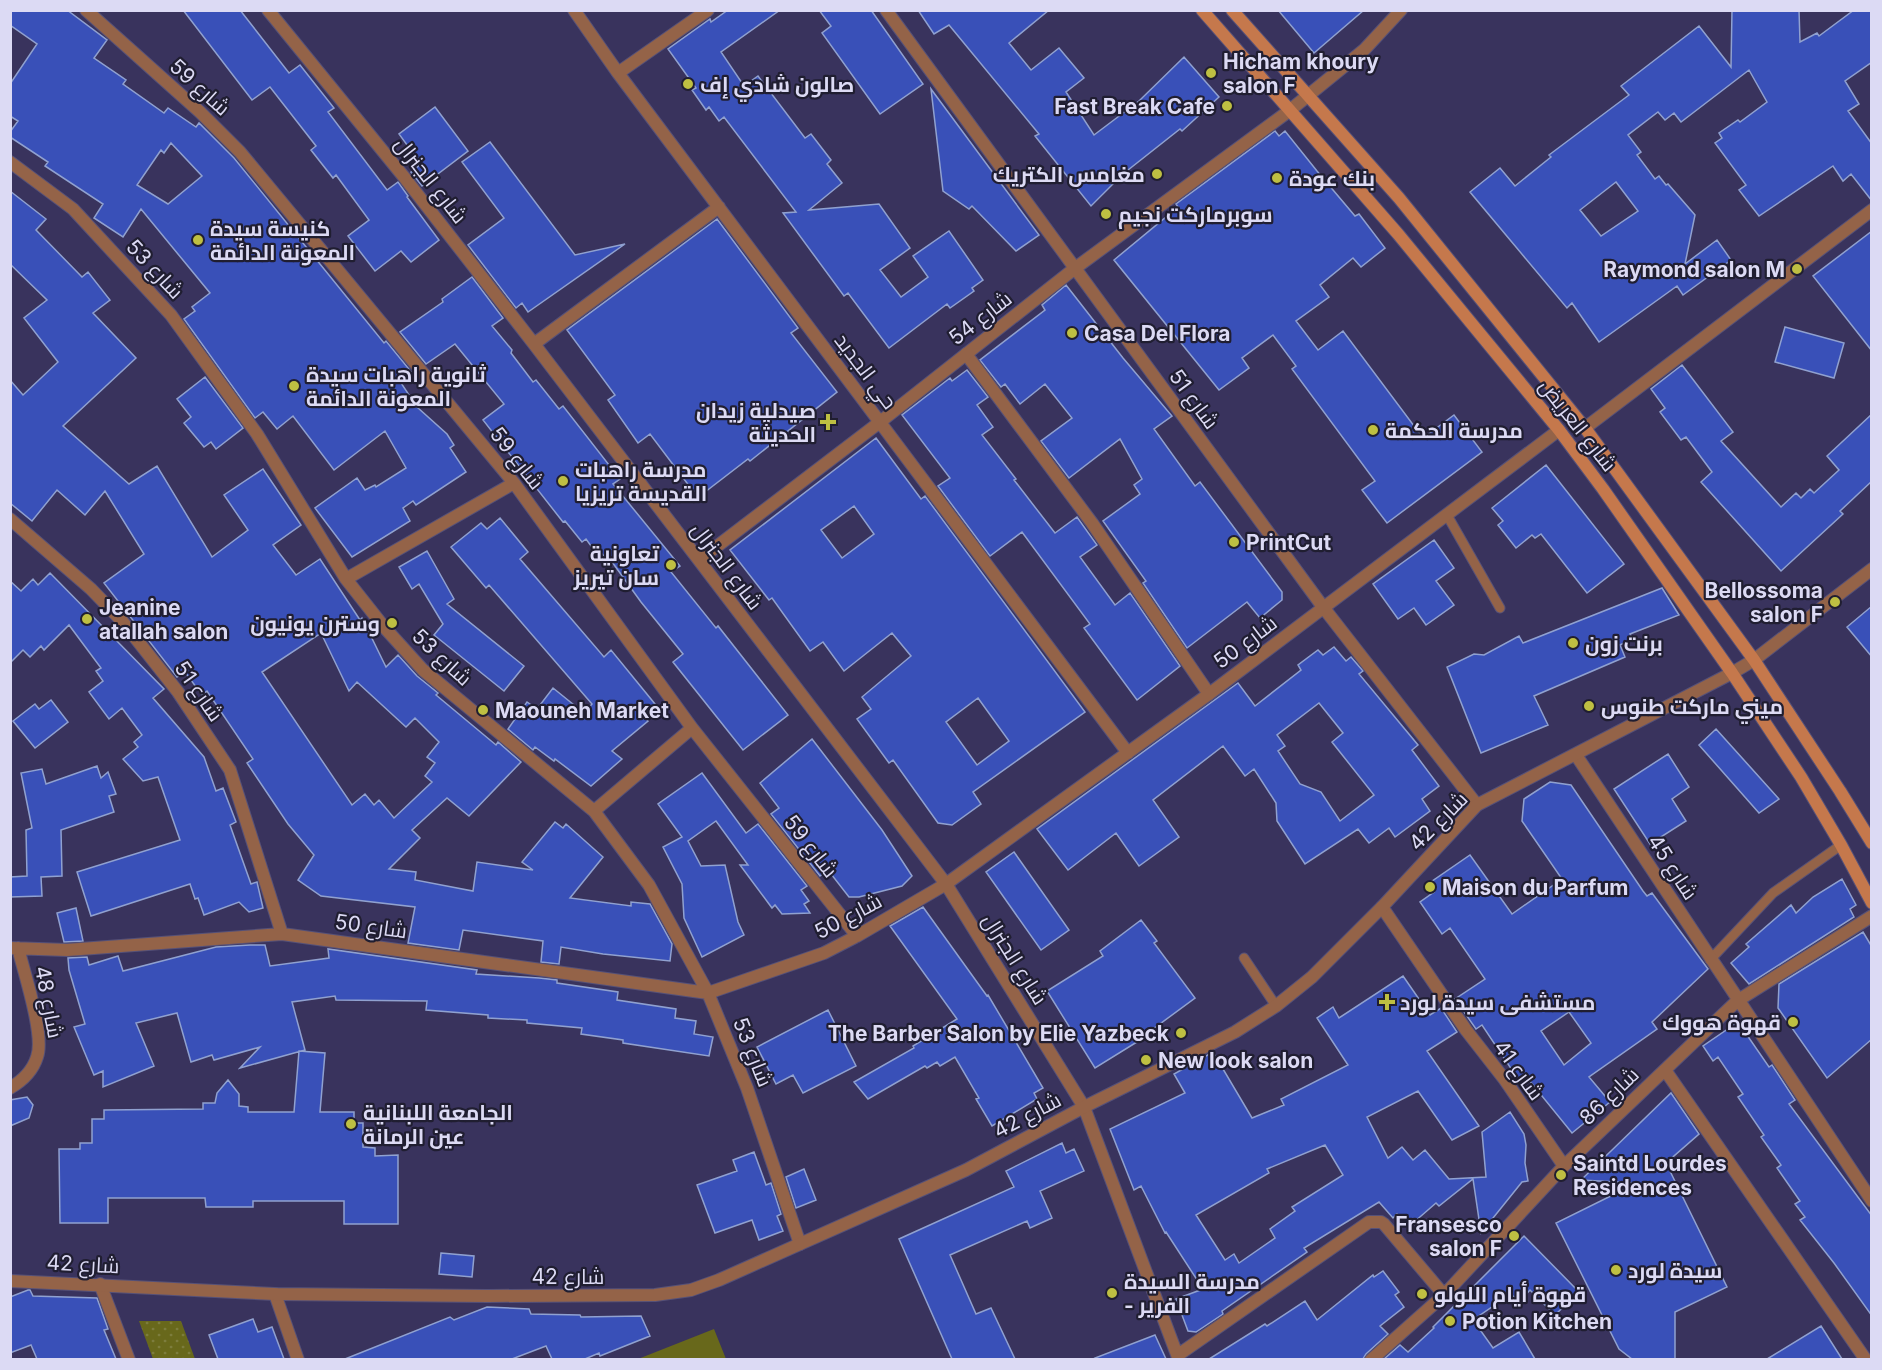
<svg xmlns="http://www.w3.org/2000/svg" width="1882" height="1370" viewBox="0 0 1882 1370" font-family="Inter,Cairo,sans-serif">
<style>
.grass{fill:#68681b}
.park{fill:url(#park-dots)}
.building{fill:#3950b8;stroke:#90a1d0;stroke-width:1.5;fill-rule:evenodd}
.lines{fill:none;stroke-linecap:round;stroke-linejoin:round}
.service-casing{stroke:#565178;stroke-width:11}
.pedestrian-casing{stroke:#565178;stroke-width:14}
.minor-casing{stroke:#565178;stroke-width:14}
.tertiary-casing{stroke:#565178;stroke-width:14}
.secondary-casing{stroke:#565178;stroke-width:14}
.service{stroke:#946348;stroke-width:9}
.pedestrian{stroke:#946348;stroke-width:12}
.minor{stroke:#946348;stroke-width:12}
.tertiary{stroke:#946348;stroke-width:12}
.secondary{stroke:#c5784c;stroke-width:12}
.poi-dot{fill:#bebf42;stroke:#201e31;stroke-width:2}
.labels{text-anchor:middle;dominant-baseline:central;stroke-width:4.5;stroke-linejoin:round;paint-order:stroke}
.poi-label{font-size:21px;font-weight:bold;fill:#dcdaf4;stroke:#201e31;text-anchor:start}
.street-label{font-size:21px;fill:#dcdaf4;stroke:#201e31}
</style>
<defs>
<pattern id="park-dots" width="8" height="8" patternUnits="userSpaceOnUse" patternTransform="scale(1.5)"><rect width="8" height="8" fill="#68681b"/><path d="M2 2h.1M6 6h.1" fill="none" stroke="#7d7d3d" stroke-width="1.8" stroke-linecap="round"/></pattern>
</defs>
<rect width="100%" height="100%" fill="#39335d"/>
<!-- grass -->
<path class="grass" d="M714,1329L726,1359H638Z"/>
<!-- park -->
<path class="park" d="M139,1321H181L195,1359H153Z"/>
<!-- building -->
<path class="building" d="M10,10H67L107,40L94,58L126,80L123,84L164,113L168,108L196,127L199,123L234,158L384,343L386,341L413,374L401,383L417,407L447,434L454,445L450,448L466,472L416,505L413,501L403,508L410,521L352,557L315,508L357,478L365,490L375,485L376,487L406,468L385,431L334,470L293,416L277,429L263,412L255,418L184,319L195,311L192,307L210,293L141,209L123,237L94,218L103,204L45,166L48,162L10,137V132L18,121L10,116V84L37,44L10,25ZM171,143L202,176L168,204L137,185L161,150L164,153Z
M183,10H240L289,73L300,65L334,108L328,112L387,190L398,182L408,196L407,197L439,240L411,262L401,251L375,271L348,236L369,220L336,175L333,178L311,150L316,146L270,87L252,100Z
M728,10H780L721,52L744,86L758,76L805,138L811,134L831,160L827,164L842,183L809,210L879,204L910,248L880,270L901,297L928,277L913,256L949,231L983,280L972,288L974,291L950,308L947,304L889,348L848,293L844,296L783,213L796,212L724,117L719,121L709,107L706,110L692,90L696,88L668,49L710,19L711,22Z
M819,10H871L923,84L880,114L822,33L831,26Z
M918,10H1049L1009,43L1031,70L1059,48L1084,78L1066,92L1094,135L1139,101L1184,57L1219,97L1182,131L1180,129L1123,174L1091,206L1035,136L1039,134L949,25L934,34Z
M1278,10H1364L1314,53Z
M1732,10H1799L1800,42L1817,33L1819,36L1854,10H1872V62L1845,81L1859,104L1848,111L1872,144V201L1851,174L1843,181L1833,166L1759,216L1739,190L1746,185L1715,143L1722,138L1719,133L1738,120L1740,122L1767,102L1749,70L1681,122L1674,113L1665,120L1658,112L1628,135L1641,152L1637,155L1655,179L1659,176L1666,185L1668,184L1695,215L1685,264L1717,240L1731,260L1683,295L1677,286L1599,342L1572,303L1567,308L1470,192L1500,168L1515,186L1551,157L1549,155L1629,95L1621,86L1699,26L1731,67ZM1616,182L1638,211L1601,236L1580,210Z
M931,89L1039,235L1016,251L972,206L969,209L943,191Z
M435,107L468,151L422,186L411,172L421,164L399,134Z
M1275,131L1279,136L1285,131L1317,171L1355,216L1359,214L1385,248L1361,267L1353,258L1320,285L1329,297L1296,321L1318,350L1343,331L1423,438L1454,415L1482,452L1387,523L1362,490L1375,481L1292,369L1296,366L1273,335L1242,358L1249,368L1219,390L1114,260L1178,207L1176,204Z
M490,142L575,255L625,244L528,312L522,303L516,308L468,245L504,218L462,162Z
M10,191L46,219L36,230L82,277L88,272L110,300L93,313L136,358L63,426L129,484L157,466L212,557L248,530L224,495L263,469L301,525L273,545L296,575L320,559L360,620L362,618L386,667L398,655L417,676L438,693L436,695L496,745L498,742L521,762L469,816L447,798L412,830L420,838L389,869L416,872L415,880L473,891L477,862L533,870L522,862L555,822L563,828L566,824L603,857L570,898L631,906V902L650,904L672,944L670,961L603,954L561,947L559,964L541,962L543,941L463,930L459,950L408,943L415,907L321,896L298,880L314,855L288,824L247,763L253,759L207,691L202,695L185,672L177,677L104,583L144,554L105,491L85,515L57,490L32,521L10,503V380L23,395L58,362L24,318L47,300L10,264ZM321,633L349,691L357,682L406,727L415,718L439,742L427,757L435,763L425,776L432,782L394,818L379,800L374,805L365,794L352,805L262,672Z
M717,219L798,328L791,333L837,392L750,461L748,459L705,492L693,491L650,434L638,443L608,400L615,395L567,330Z
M1872,231V351L1813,276Z
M472,277L503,318L492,326L512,350L511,353L533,382L536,380L559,409L563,406L620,479L613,484L680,566L671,572L716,628L718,626L788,715L743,750L673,662L683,654L641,602L607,555L605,557L597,548L594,550L586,539L582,542L565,521L563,522L483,420L504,404L455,344L426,364L400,332L443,302L442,299Z
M1066,285L1123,358L1172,416L1154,429L1195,486L1200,482L1282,592V600L1260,618L1247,602L1187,648L1143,583L1146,581L1103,521L1140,494L1134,485L1142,479L1120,439L1069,478L1041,441L1072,418L1045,384L1020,404L1005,384L1001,387L980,360L1045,310L1042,305Z
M1785,327L1844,343L1834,378L1775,362Z
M1682,365L1733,432L1721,441L1781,507L1796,493L1801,498L1810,489L1814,493L1839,470L1827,456L1872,414V481L1840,511L1843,514L1781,571L1701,482L1712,472L1686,437L1681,440L1660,412L1665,408L1651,389Z
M967,370L988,397L977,405L993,427L982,435L1016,479L1014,480L1055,533L1077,517L1097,545L1080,557L1115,605L1130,593L1180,666L1137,700L1084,628L1090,624L1022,532L990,556L938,486L950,478L902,415L950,378L952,381Z
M205,377L243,428L216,449L211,442L204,447L184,423L191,417L177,399Z
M876,438L921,499L925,496L1085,712L973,792L981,804L952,825L938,823L893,760L889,763L857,719L871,709L862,697L911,656L892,633L844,671L823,642L810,651L772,598L769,600L730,550ZM854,506L874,534L842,558L821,530ZM978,698L1009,741L977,765L946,722Z
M1546,465L1624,564L1587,593L1541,534L1535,538L1532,535L1516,548L1498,525L1503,521L1492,508Z
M500,518L528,552L520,559L604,657L611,650L655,704L643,714L648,721L612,751L622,759L591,786L555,759L554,761L535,747L533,750L508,729L527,702L537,709L553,688L584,713L592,704L489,585L486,588L451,547L481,523L487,529Z
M1434,540L1454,568L1436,581L1454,605L1426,625L1414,608L1398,619L1373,584Z
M427,551L454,599L447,604L524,666L504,691L434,635L443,624L419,584L412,589L399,567Z
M50,573L164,689L153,698L204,757L216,791L223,788L236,822L230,825L251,884L257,882L263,908L249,912L239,902L204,915L198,898L195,899L190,884L91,916L77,872L180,840L158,777L143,781L123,759L138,747L134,742L142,735L122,708L109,719L89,692L103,681L96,671L101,668L69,625L44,650L41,646L30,657L23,650L10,663V581L21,591L33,579L38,585Z
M1662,588L1679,615L1630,634L1633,639L1620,645L1625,657L1534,696L1548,725L1481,753L1447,667L1474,654L1484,655L1519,636L1523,643Z
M1872,606V657L1847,627Z
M1334,647L1346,661L1351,657L1363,671L1359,674L1418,745L1412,750L1439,786L1422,799L1430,811L1395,837L1389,828L1369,843L1358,829L1305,864L1277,821L1276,803L1254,769L1245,776L1223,746L1153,800L1179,837L1139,866L1116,833L1068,870L1037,829L1238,683L1255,706L1301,670L1298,665L1318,650L1323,655ZM1319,703L1343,733L1332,742L1374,795L1340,821L1321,792L1300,784L1278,751L1285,746L1277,735Z
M51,700L68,722L35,748L13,721L35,704L39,709Z
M1716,729L1779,799L1759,813L1699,745Z
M812,739L882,830L912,876L902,886L859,897H849L828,870L820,876L771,814L779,808L760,783Z
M1668,754L1689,787L1672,799L1686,821L1650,844L1614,789Z
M97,766L101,778L108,772L116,794L109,796L114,812L61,830L62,876L41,877L42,896L10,897V877L27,876L26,830L32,828L21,773L42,769L46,784Z
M702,773L746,833L758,824L807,886L801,890L809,901L804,904L810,913L782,914L775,905L772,908L740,865H748L716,821L688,841L701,866L725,865L738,922L744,935L702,957L684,918L682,884L663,847L682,837L658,804Z
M1550,782L1571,785L1643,891L1647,896L1652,893L1708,969L1652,1022L1657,1029L1589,1077L1610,1102L1572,1133L1529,1080L1522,1085L1482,1025L1476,1029L1455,999L1485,979L1450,928L1442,934L1420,902L1434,892L1428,884L1470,855L1512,914L1562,879L1522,821L1524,799ZM1569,1012L1591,1043L1564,1065L1541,1031Z
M1014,852L1069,930L1041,950L986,872Z
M1842,879L1856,905L1850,909L1854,917L1749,984L1731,963L1749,947L1746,944L1791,905L1796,913L1813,897Z
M923,907L987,996L988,995L1043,1088L1034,1093L1037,1099L992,1126L976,1099L979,1098L955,1057L940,1066L937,1062L927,1068L925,1066L868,1099L854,1082L914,1048L913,1046L957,1019L890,926Z
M76,908L83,941L64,942L57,913Z
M1141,920L1157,941L1154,943L1195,998L1145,1035V1037L1095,1068L1047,991L1103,956L1100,951Z
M1863,932L1872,947V1039L1827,1078L1778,1008L1779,984Z
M250,945H265L270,966L329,958L328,949L477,970L476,974L539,978L557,980V983L618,992L617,1000L676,1009L675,1018L696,1021L694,1034L713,1037L709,1056L623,1043V1040L581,1034L582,1028L527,1023V1020L488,1018V1015L426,1010L427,1001L336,1000L335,996L292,1002L305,1050L240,1068L260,1047L214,1060L212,1055L191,1062L177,1013L136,1023L154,1066L103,1087V1071L94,1075L74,1027L85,1024L69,970L68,958L87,957L89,965L118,956L123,971L216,947Z
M1403,976L1430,1015L1441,1008L1457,1032L1427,1051L1479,1126L1452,1140L1418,1091L1367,1117L1388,1158L1402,1147L1413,1160L1425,1150L1449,1179L1486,1177L1482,1132L1510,1112L1524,1134L1526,1145L1525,1163L1528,1181L1522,1182L1481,1233L1473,1179L1439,1206L1436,1203L1413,1223L1410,1219L1404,1224L1397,1214L1393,1218L1379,1202L1304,1248L1307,1252L1222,1311L1223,1314L1196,1332L1188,1331L1176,1299L1203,1289L1166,1232L1165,1233L1141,1186L1134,1190L1110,1129L1185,1093L1174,1074L1213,1052L1252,1118L1284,1105L1281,1099L1348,1065L1317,1018L1333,1007L1339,1018ZM1325,1145L1343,1175L1292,1207L1295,1211L1270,1229L1275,1238L1239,1263L1234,1254L1225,1260L1196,1215L1269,1173L1267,1169Z
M828,1010L856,1066L803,1093L793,1075L776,1084L757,1047Z
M1738,1022L1769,1067L1772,1065L1795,1100L1789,1104L1872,1216V1316L1834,1263L1800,1220L1805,1217L1795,1204L1800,1201L1777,1168L1781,1165L1761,1137L1764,1135L1738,1097L1743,1094L1718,1057L1713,1061L1703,1046Z
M299,1051L325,1053L320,1112H354V1123H363V1147L375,1148V1156L398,1155V1224H344V1201H253V1207H206L205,1198H108V1223H60L59,1149H80V1143H92V1119H104V1110L203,1109V1103H215L217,1093L228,1080L239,1094V1106L248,1107V1112H294Z
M1671,1093L1699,1134L1666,1163L1727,1287L1675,1312V1359H1632L1619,1349L1556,1223L1637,1183L1581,1180Z
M27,1097L33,1105L29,1118L10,1126V1100Z
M1062,1143L1066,1153L1074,1149L1084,1171L1040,1191L1052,1218L1030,1228L1027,1221L950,1255L976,1314L991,1308L1015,1359H952L899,1239L1014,1187L1006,1171Z
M754,1152L766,1185L771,1183L781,1214L777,1216L783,1231L759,1240L752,1220L715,1233L697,1185L737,1171L733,1160Z
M804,1169L816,1200L796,1208L786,1177Z
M1524,1236L1579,1292L1555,1315L1530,1290L1519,1302L1511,1294L1473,1320L1493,1348L1519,1332L1535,1359H1384L1400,1345L1408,1352L1434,1328L1433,1327Z
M441,1253L474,1256L472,1277L439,1274Z
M1383,1271L1399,1292L1395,1295L1404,1307L1380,1326L1388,1334L1366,1354L1363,1359H1209L1265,1324L1267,1326L1305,1301L1317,1320L1373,1275L1374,1277Z
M28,1290H30L33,1296L97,1298L108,1329L104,1330L116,1359H37L31,1345L10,1353V1297Z
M487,1307L529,1309L531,1314L580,1315L581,1317L641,1316L650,1336L600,1356L599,1353L585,1359H552L546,1346L512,1359H345L450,1317L454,1320Z
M253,1319L258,1332L272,1327L284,1359H218L209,1335Z
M1821,1326L1842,1359H1767Z
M1155,1335L1166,1359H1096L1095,1358Z"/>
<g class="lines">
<!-- service casing -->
<g class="service-casing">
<path id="service" d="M1447,515L1500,608
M1244,958L1276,1006
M1710,960L1773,893L1841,845"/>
</g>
<!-- pedestrian casing -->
<g class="pedestrian-casing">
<path id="pedestrian" d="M966,354L1092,523L1209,694"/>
</g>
<!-- minor casing -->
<g class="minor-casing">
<path id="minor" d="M86,10L200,112L240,152L514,483L692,728L857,936
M268,10L404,177L534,344L946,884L1084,1107L1179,1360
M574,10L618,73L1128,753
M886,10L1323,607L1477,805
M618,73L708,10
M10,162L73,209L171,315L257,434L346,579L384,627L423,670L594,811L649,885L708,993L747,1088L800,1244
M534,344L719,207
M1585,428L1872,210
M10,519L91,589L122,621L178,692L230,770L282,934
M699,560L880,422L1074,269L1289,111L1364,50L1401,10
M346,579L514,483
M1576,755L1872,1201
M594,811L692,728
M1382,907L1466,1030L1505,1080L1564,1166
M10,948L67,950L282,934L708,993L824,953L857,936L946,884L1209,694L1559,430
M1665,1070L1866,1360
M10,1088C22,1081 33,1070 37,1057C45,1036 24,972 18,948
M100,1284L129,1360
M275,1294L298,1360
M1178,1355L1369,1222H1381L1384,1224L1444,1295
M1371,1360L1444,1295L1564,1166L1737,1001L1872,916"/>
</g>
<!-- tertiary casing -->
<g class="tertiary-casing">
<path id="tertiary" d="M10,1281L275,1294L488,1296L655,1295L691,1290L719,1280L966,1170L1084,1107L1235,1032L1276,1006L1312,977L1382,907L1477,805L1732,673L1754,660L1872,569"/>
</g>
<!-- secondary casing -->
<g class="secondary-casing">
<path id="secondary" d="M1202,10L1398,234L1559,430L1603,489L1732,673L1801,777L1841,845L1872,903
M1232,10L1399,198L1585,428L1754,660L1840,791L1872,843"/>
</g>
<!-- service -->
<use href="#service" class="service"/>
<!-- pedestrian -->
<use href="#pedestrian" class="pedestrian"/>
<!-- minor -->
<use href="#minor" class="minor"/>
<!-- tertiary -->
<use href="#tertiary" class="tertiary"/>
<!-- secondary -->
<use href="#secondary" class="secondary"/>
</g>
<!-- markers -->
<g class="poi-dot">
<circle cx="1211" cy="73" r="6"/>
<circle cx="688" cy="84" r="6"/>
<circle cx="1227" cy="106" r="6"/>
<circle cx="1157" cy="174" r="6"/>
<circle cx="1277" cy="178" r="6"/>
<circle cx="1106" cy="214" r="6"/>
<circle cx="198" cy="240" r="6"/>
<circle cx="1797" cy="269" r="6"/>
<circle cx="1072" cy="333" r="6"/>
<circle cx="294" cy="386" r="6"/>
<path d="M825 413h6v6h6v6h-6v6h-6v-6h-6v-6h6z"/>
<circle cx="1373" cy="430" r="6"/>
<circle cx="563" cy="481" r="6"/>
<circle cx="1234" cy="542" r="6"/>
<circle cx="671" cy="565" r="6"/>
<circle cx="1835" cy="602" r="6"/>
<circle cx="87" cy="619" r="6"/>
<circle cx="392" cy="623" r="6"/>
<circle cx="1573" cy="643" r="6"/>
<circle cx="1589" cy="706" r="6"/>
<circle cx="483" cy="710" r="6"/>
<circle cx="1430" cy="887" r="6"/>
<path d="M1384 993h6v6h6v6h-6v6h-6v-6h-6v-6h6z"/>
<circle cx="1793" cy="1022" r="6"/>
<circle cx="1181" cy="1033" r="6"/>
<circle cx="1146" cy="1060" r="6"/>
<circle cx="351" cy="1124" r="6"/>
<circle cx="1561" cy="1175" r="6"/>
<circle cx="1514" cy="1236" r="6"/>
<circle cx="1616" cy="1270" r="6"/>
<circle cx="1112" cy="1293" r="6"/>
<circle cx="1422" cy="1294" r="6"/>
<circle cx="1450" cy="1321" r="6"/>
</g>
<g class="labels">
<!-- poi labels -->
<g class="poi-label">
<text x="1223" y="61">Hicham khoury<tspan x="1223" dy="24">salon F</tspan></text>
<text x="700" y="84">صالون شادي إف</text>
<text x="1215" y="106" text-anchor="end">Fast Break Cafe</text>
<text x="1145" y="174" text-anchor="end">مغامس الكتريك</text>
<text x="1289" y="178">بنك عودة</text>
<text x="1118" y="214">سوبرماركت نجيم</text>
<text x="210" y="228">كنيسة سيدة<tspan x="210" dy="24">المعونة الدائمة</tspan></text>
<text x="1785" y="269" text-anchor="end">Raymond salon M</text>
<text x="1084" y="333">Casa Del Flora</text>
<text x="306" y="374">ثانوية راهبات سيدة<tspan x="306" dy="24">المعونة الدائمة</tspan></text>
<text x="816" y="410" text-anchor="end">صيدلية زيدان<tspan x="816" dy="24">الحديثة</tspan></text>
<text x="1385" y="430">مدرسة الحكمة</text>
<text x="575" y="469">مدرسة راهبات<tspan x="575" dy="24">القديسة تريزيا</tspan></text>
<text x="1246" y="542">PrintCut</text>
<text x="659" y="553" text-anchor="end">تعاونية<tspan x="659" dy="24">سان تيريز</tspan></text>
<text x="1823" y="590" text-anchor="end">Bellossoma<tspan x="1823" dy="24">salon F</tspan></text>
<text x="99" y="607">Jeanine<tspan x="99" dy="24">atallah salon</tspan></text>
<text x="380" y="623" text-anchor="end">وسترن يونيون</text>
<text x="1585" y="643">برنت زون</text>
<text x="1601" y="706">ميني ماركت طنوس</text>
<text x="495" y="710">Maouneh Market</text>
<text x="1442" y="887">Maison du Parfum</text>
<text x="1400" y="1002">مستشفى سيدة لورد</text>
<text x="1781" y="1022" text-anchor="end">قهوة هووك</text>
<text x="1169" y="1033" text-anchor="end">The Barber Salon by Elie Yazbeck</text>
<text x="1158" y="1060">New look salon</text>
<text x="363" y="1112">الجامعة اللبنانية<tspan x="363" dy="24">عين الرمانة</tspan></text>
<text x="1573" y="1163">Saintd Lourdes<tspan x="1573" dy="24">Residences</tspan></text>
<text x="1502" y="1224" text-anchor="end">Fransesco<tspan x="1502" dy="24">salon F</tspan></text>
<text x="1628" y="1270">سيدة لورد</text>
<text x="1124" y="1281">مدرسة السيدة<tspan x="1124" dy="24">- الفرير</tspan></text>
<text x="1434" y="1294">قهوة أيام اللولو</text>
<text x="1462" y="1321">Potion Kitchen</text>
</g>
<!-- street labels -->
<g class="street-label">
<text transform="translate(200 87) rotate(42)">شارع 59</text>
<text transform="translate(431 180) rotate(52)">شارع الجنرال</text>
<text transform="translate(155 269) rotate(47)">شارع 53</text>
<text transform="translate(980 318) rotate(-38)">شارع 54</text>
<text transform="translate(866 371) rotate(53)">حي الجديد</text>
<text transform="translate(1194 399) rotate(54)">شارع 51</text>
<text transform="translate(1578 425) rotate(52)">شارع العريض</text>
<text transform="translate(517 458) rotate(52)">شارع 59</text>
<text transform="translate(727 566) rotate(53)">شارع الجنرال</text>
<text transform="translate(1245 642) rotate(-37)">شارع 50</text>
<text transform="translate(442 657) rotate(43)">شارع 53</text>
<text transform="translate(199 691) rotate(55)">شارع 51</text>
<text transform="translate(1438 821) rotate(-45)">شارع 42</text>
<text transform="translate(811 846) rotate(52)">شارع 59</text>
<text transform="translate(1673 867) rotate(57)">شارع 45</text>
<text transform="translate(848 916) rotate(-28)">شارع 50</text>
<text transform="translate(371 926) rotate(8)">شارع 50</text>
<text transform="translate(1015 959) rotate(58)">شارع الجنرال</text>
<text transform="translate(49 1002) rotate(79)">شارع 48</text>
<text transform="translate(753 1052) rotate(68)">شارع 53</text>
<text transform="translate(1519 1070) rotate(54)">شارع 41</text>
<text transform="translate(1609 1096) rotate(-44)">شارع 86</text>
<text transform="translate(1027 1115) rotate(-28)">شارع 42</text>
<text transform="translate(83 1264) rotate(3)">شارع 42</text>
<text x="568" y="1276">شارع 42</text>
</g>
</g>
<!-- border -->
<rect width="1882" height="1370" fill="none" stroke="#dcdaf4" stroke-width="24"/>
</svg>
